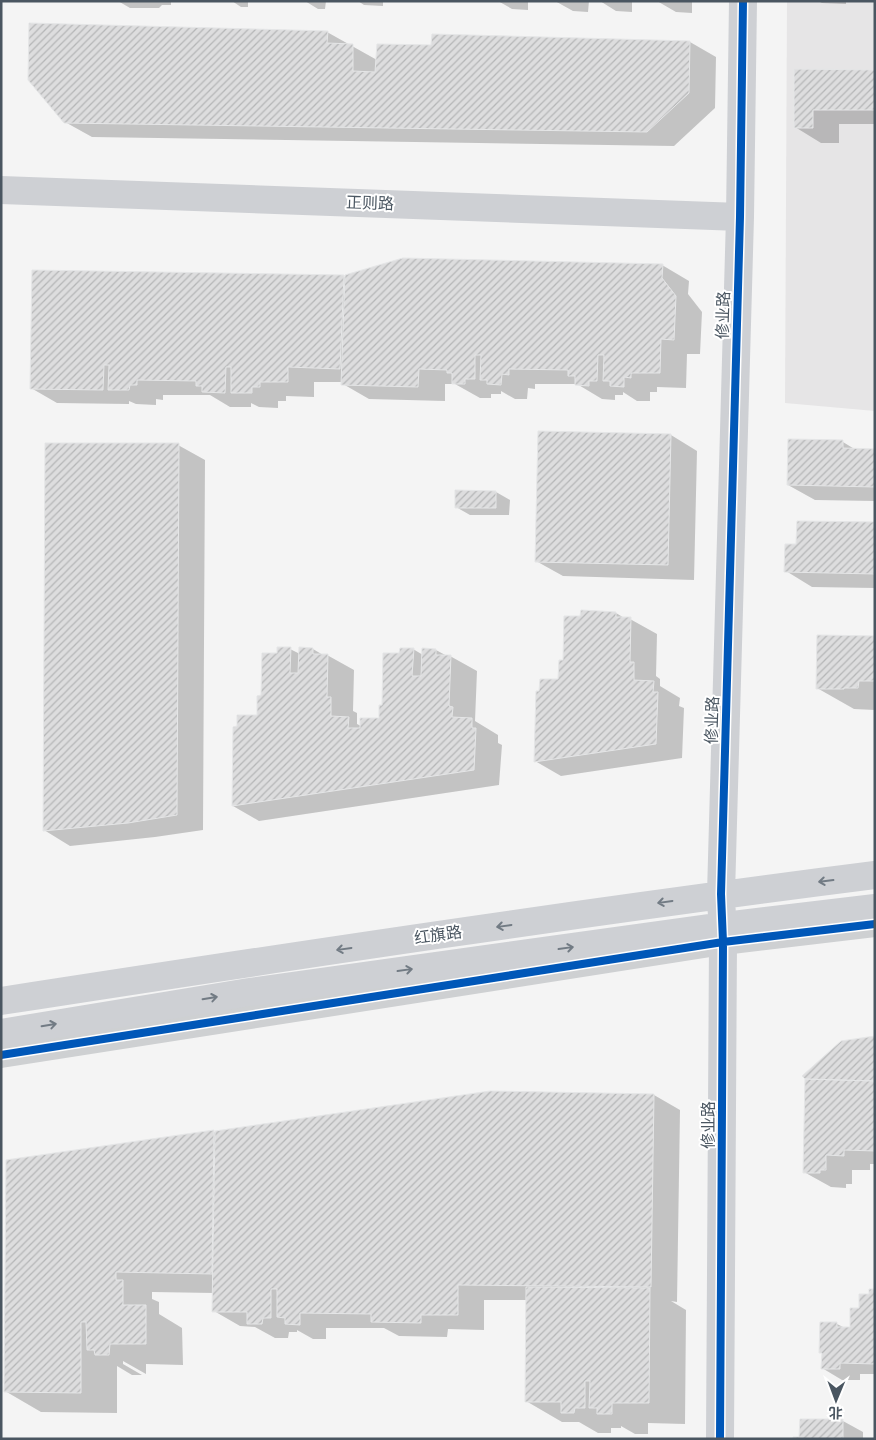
<svg xmlns="http://www.w3.org/2000/svg" width="876" height="1440" viewBox="0 0 876 1440" font-family="Helvetica,'Noto Sans SC',sans-serif">
<style>
.education{fill:#e6e5e6}
.shadow{fill:#0003}
.building{fill:url(#building-hatch);stroke:#e5e6e7}
.lines{fill:none;stroke-linecap:round;stroke-linejoin:round}
.street{stroke:#ced0d2;stroke-width:26}
.secondary{stroke:#ced0d4;stroke-width:28}
.cycleway-casing{stroke:#fff;stroke-width:11}
.cycleway{stroke:#0057b8;stroke-width:8}
.oneway{stroke:#727b84}
.labels{text-anchor:middle;dominant-baseline:central;stroke-width:4;stroke-linejoin:round;paint-order:stroke}
.street-label{font-size:16px;fill:#4a5661;stroke:#fff}
</style>
<defs>
<pattern id="building-hatch" width="6" height="6" patternUnits="userSpaceOnUse" patternTransform="scale(1.25)"><rect width="6" height="6" fill="#ddddde"/><path d="M-1 1l2-2M0 6l6-6M5 7l2-2" fill="none" stroke="#b5b6b7"/></pattern>
</defs>
<rect width="100%" height="100%" fill="#f4f4f4"/>
<!-- education -->
<path class="education" d="M787,1H875V411L785,403Z"/>
<!-- shadow -->
<path class="shadow" d="M118,1H171V5H162L159,8H130Z
M232,1H248V7H241Z
M305,1H326L325,9H318Z
M358,1H383V6L364,5Z
M498,1H528V10L512,9Z
M555,1H589L588,12L573,11Z
M600,1H632V12L616,11Z
M657,1H692V13L676,12Z
M818,1H846V4L822,3Z
M327,32L377,60L433,47L690,42L716,57L715,108L674,146L92,137L65,122Z
M796,70L875,71V124H839V143H821L795,127Z
M662,265L689,281L688,294L702,312L700,354H687L686,388L657,387V392H650V401H637L623,392V395H615V400L602,399L577,384H535V389L528,388L527,399H515L501,391V394H491V398H480L455,384H445V401L369,399L343,384V382H314V397L286,396V401H278V408L259,407L251,403V407H230L210,395H163V400L156,399V405L136,404L129,401V404L57,403L31,388L343,276L346,278Z
M540,432L671,435L697,451L694,580L563,576L536,561Z
M843,442L856,450H875V501L815,500L788,485Z
M178,445L205,460L203,830L155,837L70,846L44,830Z
M456,492H496L510,500L509,515H470L456,507Z
M875,524V588L812,587L786,571L797,545Z
M616,613L626,619H630L657,634L656,676L660,679V686L680,698L679,706L684,708L682,758L561,776L535,761L560,681L564,661Z
M875,637V710L854,709L817,688Z
M290,649L300,654L313,649L323,655H327L354,670L353,711L357,713V724L361,726L380,719L383,706L400,654L413,649L423,655L436,650L447,656H450L477,671L475,721L498,735V743L502,745L499,785L259,821L233,806L258,717L262,697L278,654Z
M875,1037V1164H870V1170H852V1184H846V1188L831,1187L804,1172Z
M654,1095L680,1110L677,1302L671,1301L686,1310L685,1424L648,1423V1434H635L621,1426V1428H611V1433H598L579,1422H562L526,1401L527,1300H484V1330L448,1329L447,1337L399,1336L384,1328H326V1339H313L297,1330V1332H289L288,1338H275L255,1327L240,1326L214,1311V1293L152,1292V1299L159,1302V1314L182,1328L183,1365L146,1364V1374L123,1361V1364L142,1375H132L117,1366V1413L41,1412L5,1391L7,1161L214,1132L216,1133Z
M875,1290V1374H860V1380H842L822,1368L823,1354L820,1352L821,1323L837,1324L845,1328H851L860,1309Z
M843,1421L863,1432V1439H794L800,1438Z"/>
<!-- building -->
<path class="building" d="M29,23L328,31L327,43L353,44V71L375,72L377,44L431,45L432,34L690,41L689,93L647,132L64,123L28,80Z
M794,69L875,70V110H813V128H794Z
M403,258L663,264L662,278L676,296L674,340L661,339L660,373H631V378L624,377V387L610,386V381H603L604,355H598L597,381H589V386L575,385V376H568V370L509,369V375L502,374L501,385L487,384V380H480L481,355H475V379H465V384H452V373H447V370L419,369L418,387L341,385L345,275Z
M32,270L344,275L340,369L288,367V382H260V387H252V393H231V367H226L225,393L202,392V386H196V381L137,380V385H130L129,390H108L109,365H104L103,390L30,389Z
M538,431L671,434L668,565L535,562Z
M788,439L843,440V448L875,449V487L787,485Z
M45,443H179L177,815L128,823L43,831Z
M455,490L496,491V508H455Z
M797,521L875,522V574L784,572L785,544H796Z
M581,610L616,612V617H631L630,662H634V680L654,681L653,692H658L656,744L534,762L536,691H539L540,679H558L559,660H563L564,616H580Z
M817,635L875,636V681H859L858,688H844V689H816Z
M277,647H291L290,673H298L299,647L313,648V654H328L327,697H331V716L349,717L348,728H360V718H379V705H382L383,653H399L400,648H414L412,676H421L422,648L436,649V655H451L449,706L453,707L452,717L472,718V728H476L474,770L232,806L233,727L237,726V715H257V696L261,695L262,653H277Z
M875,1036V1081L805,1079L802,1076L841,1041Z
M805,1079L875,1081V1151L844,1150V1156L826,1155V1170H820V1173H803Z
M490,1091L654,1094L651,1287L458,1285V1315H421V1323L371,1322V1314L300,1313V1325L285,1324V1318L277,1317V1289H271V1318H263L262,1324H247V1312H212L215,1131Z
M214,1130L212,1274L116,1272V1280H123V1305H146V1344H110L109,1355H95L94,1350H87L86,1322H81V1393L4,1392L6,1160Z
M526,1287L650,1288L649,1403H612V1414H597V1408H589L590,1381H585V1408H575L574,1413H561V1402H525Z
M869,1289H875V1364L840,1363V1369H821L822,1353H819L820,1322H837V1327H850V1308H859V1294H869Z
M800,1419H843V1439H793V1437H799Z"/>
<g class="lines">
<!-- street -->
<path class="street" d="M1,1055L723,942L875,924"/>
<!-- secondary -->
<path class="secondary" d="M1,190L740,217
M1,1001C292,956 583,912 875,875
M1,1033L249,992L723,926L875,908
M720,1439L723,942L721,894L740,217L743,1"/>
<!-- cycleway casing -->
<g class="cycleway-casing">
<path id="cycleway" d="M1,1055L723,942L875,924
M720,1439L723,942L721,894L740,217L743,1"/>
</g>
<!-- cycleway -->
<use href="#cycleway" class="cycleway"/>
</g>
<!-- one-way arrows -->
<defs><path id="oneway-shaft" d="M-6 0H5M1.5-3L5.5 0L1.5 3" fill="none" stroke-width="1.6" stroke-linecap="round" stroke-linejoin="round" transform="scale(1.25)"/></defs>
<g class="oneway">
<use href="#oneway-shaft" transform="translate(826 881) rotate(173)"/>
<use href="#oneway-shaft" transform="translate(665 902) rotate(172)"/>
<use href="#oneway-shaft" transform="translate(504 926) rotate(172)"/>
<use href="#oneway-shaft" transform="translate(566 948) rotate(-8)"/>
<use href="#oneway-shaft" transform="translate(344 949) rotate(172)"/>
<use href="#oneway-shaft" transform="translate(405 970) rotate(-8)"/>
<use href="#oneway-shaft" transform="translate(210 998) rotate(-9)"/>
<use href="#oneway-shaft" transform="translate(49 1025) rotate(-9)"/>
</g>
<g class="labels">
<!-- street labels -->
<g class="street-label">
<text transform="translate(370 203) rotate(2)">正则路</text>
<text transform="translate(723 315) rotate(-88)">修业路</text>
<text transform="translate(712 720) rotate(-88)">修业路</text>
<text transform="translate(438 935) rotate(-8)">红旗路</text>
<text transform="translate(708 1125) rotate(-90)">修业路</text>
</g>
</g>
<!-- border -->
<rect width="876" height="1440" fill="none" stroke="#4a5661" stroke-width="5"/>
<!-- north arrow -->
<g transform="translate(836 1400) rotate(181)" stroke="#ffffff" stroke-width="4" paint-order="stroke">
<path d="M0-4L9 19L0 12L-9 19Z" fill="#4a5661"/>
<text y="-8" font-size="14" font-weight="bold" text-anchor="middle" fill="#4a5661">北</text>
</g>
</svg>
